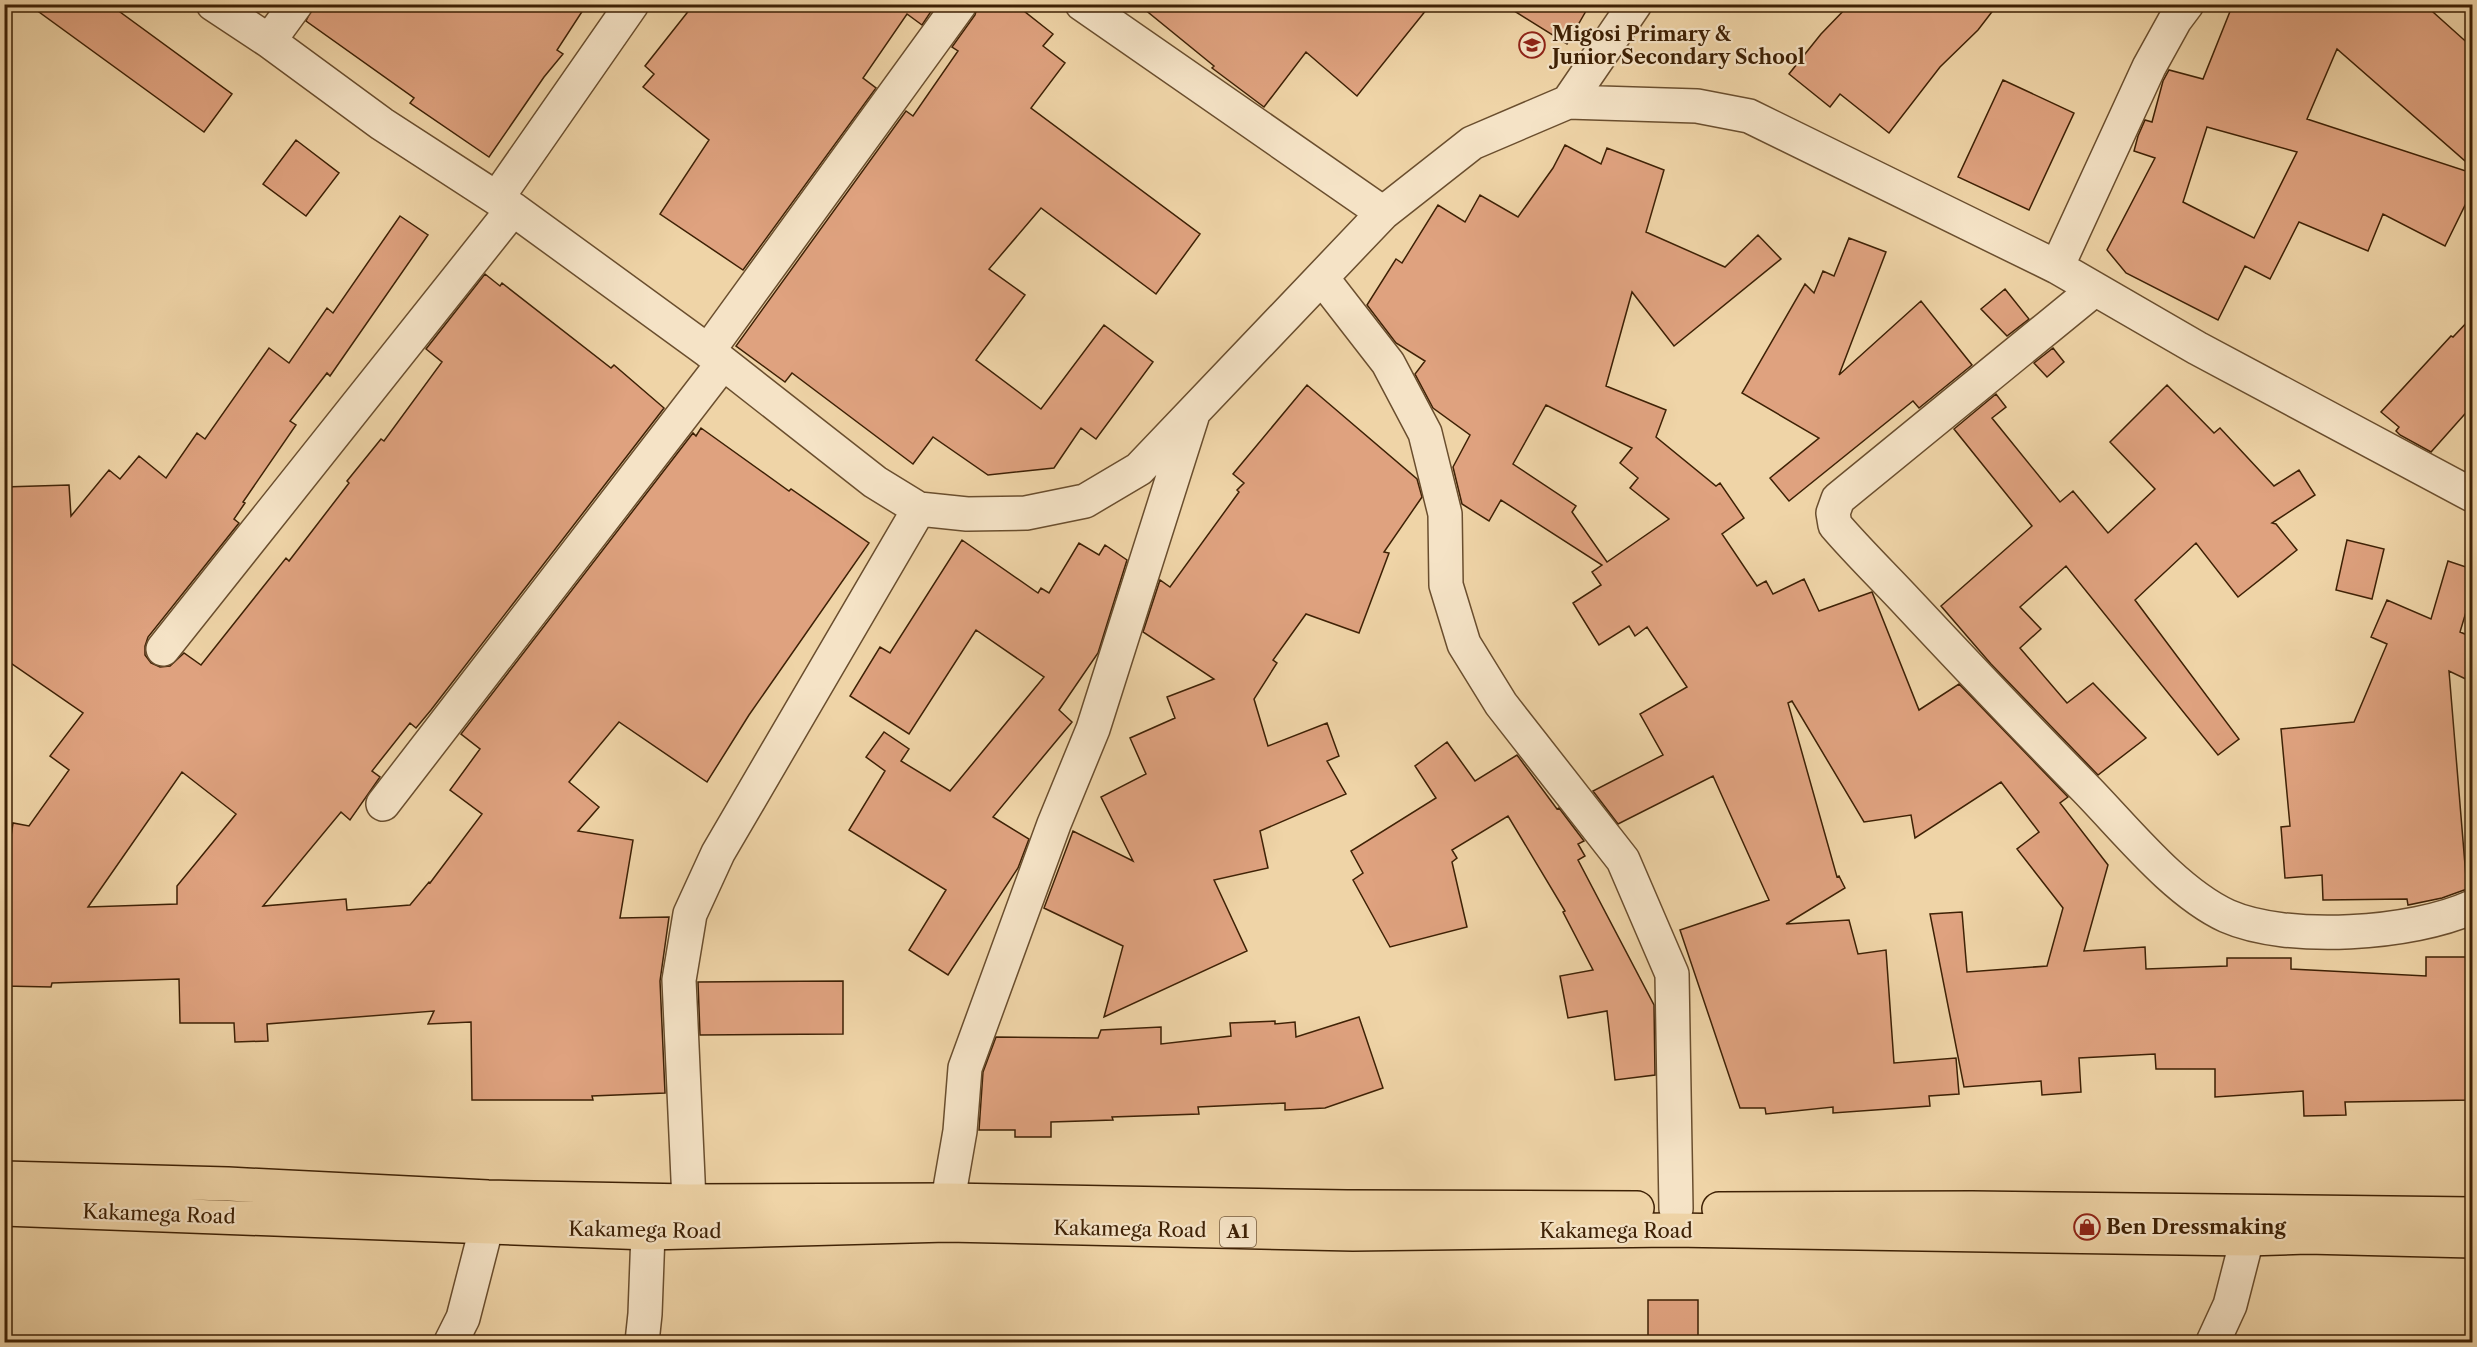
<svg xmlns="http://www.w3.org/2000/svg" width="2477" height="1347" viewBox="0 0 2477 1347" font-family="'Libre Caslon Text',serif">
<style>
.building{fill:#dfa27f;stroke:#3e2105;stroke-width:1.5;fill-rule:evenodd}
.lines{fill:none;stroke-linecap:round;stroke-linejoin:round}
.minor-casing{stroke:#6a4e2e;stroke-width:36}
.highway-casing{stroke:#3e2105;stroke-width:36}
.minor{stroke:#f5e3c6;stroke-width:33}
.highway{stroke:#efd4a7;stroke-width:33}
.labels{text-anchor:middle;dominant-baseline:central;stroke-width:4.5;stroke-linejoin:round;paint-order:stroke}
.shield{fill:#f5e3c6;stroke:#755b3f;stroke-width:1.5}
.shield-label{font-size:18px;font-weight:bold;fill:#3e2105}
.poi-label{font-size:20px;font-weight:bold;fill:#3e2105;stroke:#f5e3c6;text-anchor:start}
.street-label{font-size:20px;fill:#3e2105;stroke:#f5e3c6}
</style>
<rect width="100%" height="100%" fill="#efd4a7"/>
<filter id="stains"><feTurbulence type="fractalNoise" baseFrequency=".00333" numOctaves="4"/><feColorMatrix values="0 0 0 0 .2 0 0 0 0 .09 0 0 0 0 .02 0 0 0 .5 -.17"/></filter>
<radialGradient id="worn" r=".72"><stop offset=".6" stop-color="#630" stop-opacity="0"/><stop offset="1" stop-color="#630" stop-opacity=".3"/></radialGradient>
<!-- building -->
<path class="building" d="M28,4H109L232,94L204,132Z
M314,4H587L557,50L563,54L544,77L489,157L410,103L414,98L306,21Z
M694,4H936L922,25L907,14L863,78L876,88L743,270L660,214L709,140L643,87L654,74L645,66Z
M978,4H1015L1053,34L1043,46L1065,63L1031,108L1200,234L1156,294L1041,208L989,269L1025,295L976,360L1041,409L1104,325L1153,362L1096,439L1081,428L1054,468L988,475L933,437L913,464L792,373L785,382L736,346L906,111L913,116L958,51L952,47L975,15Z
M1138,4H1431L1357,96L1306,52L1264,107L1212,68L1214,66Z
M1503,4H1590L1567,44Z
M1850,4H1998L1978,30L1940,67L1889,133L1840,94L1830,107L1789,74L1821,34Z
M2233,4H2424L2472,47V167L2337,49L2307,119L2472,173V191L2445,246L2383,214L2368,251L2299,222L2270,279L2245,266L2218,320L2126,273L2107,250L2155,158L2134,151L2138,136L2145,120L2152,122L2163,81L2169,70L2203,79ZM2207,127L2297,152L2254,238L2183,202Z
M2003,80L2074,113L2029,210L1958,177Z
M296,140L339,173L306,216L263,184Z
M1565,145L1601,164L1607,148L1664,170L1646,232L1725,267L1758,235L1781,259L1674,346L1632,292L1606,386L1666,410L1656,437L1716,486L1720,483L1744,518L1722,534L1757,586L1766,581L1773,594L1804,579L1819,611L1872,592L1919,710L1959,684L2068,797L2060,803L2108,865L2084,951L2145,947L2146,969L2227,966V958H2291V969L2426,976V957H2472V1100L2345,1102L2346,1115L2304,1116L2303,1091L2215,1097V1069H2156L2155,1054L2079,1058L2081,1092L2042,1095L2041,1081L1964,1087L1930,914L1962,912L1967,972L2047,966L2063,908L2017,849L2039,832L2001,782L1915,838L1911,815L1864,822L1792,701L1788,703L1837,877L1839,876L1845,888L1786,924L1849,920L1858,954L1886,950L1894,1063L1956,1058L1959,1094L1929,1096L1930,1106L1833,1113V1107L1766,1114L1765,1108H1740L1680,930L1769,900L1713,776L1618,824L1593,791L1663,755L1640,714L1687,687L1647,627L1635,636L1629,626L1599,645L1573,603L1601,585L1592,572L1602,565L1501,500L1489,521L1462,504L1453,467L1470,435L1433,408L1415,374L1425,361L1396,343L1367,305L1396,259L1402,263L1438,205L1465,222L1480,195L1518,217L1553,168ZM1546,405L1632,448L1620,463L1638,478L1630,488L1669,519L1607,562L1572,512L1576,506L1513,464Z
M400,216L428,235L330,376L327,373L290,421L296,425L243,502L245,503L234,519L239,523L148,637L145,646V655L151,663L160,667L170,666L184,653L201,665L286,558L289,561L349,483L347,481L381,439L384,441L442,362L426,349L485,274L500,286L502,283L611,368L614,365L664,408L431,710L416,728L410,723L372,771L380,777L350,820L341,812L263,906L346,899L347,910L410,905L429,882L430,883L482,814L450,790L480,749L461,734L693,433L696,436L701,428L789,491L791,489L869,543L749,715L707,782L619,722L569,782L599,807L578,831L633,840L620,918L669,917L660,981L665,1093L592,1096L593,1100H472L471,1022L428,1024L434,1011L267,1024L268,1041L235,1042L234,1023H180L179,979L52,983L51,987L4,986V884L13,823L29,826L69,770L50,756L83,713L5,659L4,487L69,485L71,516L109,470L120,479L139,456L166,478L197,433L205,439L269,348L289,363L327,308L333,313ZM182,772L236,814L177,886V904L88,907Z
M1849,238L1886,252L1839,375L1921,301L1972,365L1919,408L1913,401L1789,501L1770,478L1819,438L1742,393L1805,284L1814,293L1823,271L1834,276Z
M2005,289L2029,319L2007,336L1981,309Z
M2472,317V406L2431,452L2400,435L2396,431L2399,427L2381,412L2451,336L2453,337Z
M2053,348L2064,362L2047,377L2034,363Z
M1307,385L1417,479L1422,497L1384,552L1389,553L1359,633L1306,614L1273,660L1277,663L1254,699L1268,746L1327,723L1339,756L1327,761L1346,794L1260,831L1268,868L1214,880L1247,951L1104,1017L1123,946L1044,908L1073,831L1133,861L1101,797L1146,774L1130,738L1175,718L1167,697L1214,679L1143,632L1160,580L1170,587L1239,492L1237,490L1244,483L1233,474Z
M2167,385L2214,433L2220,428L2274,486L2299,470L2315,495L2272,523L2276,524L2297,550L2238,597L2196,543L2135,600L2239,739L2218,755L2066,566L2020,607L2041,629L2020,648L2067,703L2093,683L2146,738L2098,775L1991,664L1941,606L2032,526L1954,429L1996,394L2006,407L1992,418L2060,502L2073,491L2108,533L2155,489L2110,442Z
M962,540L1038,593L1041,588L1049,593L1079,543L1099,555L1105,545L1127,560L1098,653L1059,710L1072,722L993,817L1029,839L1018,868L948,975L909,950L946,890L849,830L885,771L866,757L884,732L909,749L901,761L950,791L1044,677L976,630L909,734L850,696L880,647L890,653Z
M2347,540L2384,549L2372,599L2336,590Z
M2448,561L2472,569V592L2460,632L2472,637V682L2449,671L2467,889L2442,898L2408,905L2407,899L2323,900L2322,875L2285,878L2281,827L2290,826L2281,729L2354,722L2387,644L2371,637L2387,600L2431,619Z
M1447,742L1475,781L1517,755L1557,809L1559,808L1584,841L1578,844L1585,856L1578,860L1654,1005L1655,1075L1615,1080L1607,1011L1568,1018L1560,976L1593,970L1563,912L1565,911L1508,816L1452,850L1457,858L1452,862L1467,927L1390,947L1353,880L1363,873L1351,851L1436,798L1415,766Z
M843,981V1034L700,1035L698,982Z
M1359,1017L1383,1088L1325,1108L1285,1110V1103L1198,1107L1199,1114L1112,1117L1113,1120L1051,1122V1137H1015V1130H979L983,1072L996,1037L1098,1038L1101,1030L1161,1027V1044L1231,1036L1230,1023L1275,1021V1024L1295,1022L1296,1037Z
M1648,1300H1698V1340H1648Z"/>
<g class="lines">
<!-- minor casing -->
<g class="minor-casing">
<path id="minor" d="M213,4L269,41L382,124L513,209L708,351L875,482L919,509L967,514L1026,513L1085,501L1139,469L1383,213L1472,143L1568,102L1697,106L1749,116L2057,267L2197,348L2472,495
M1082,4L1383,213
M269,41L296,4
M1568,102L1635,4
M497,198L632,4
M2057,267L2149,67L2175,20L2187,4
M1322,278L1388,363L1425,433L1445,514L1446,585L1464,644L1501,704L1623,860L1672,974L1676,1209
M2095,289L1838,499L1833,513L1835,525C1859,553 1885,578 1910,605C1968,667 2026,728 2086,789C2126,830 2175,892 2227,916C2288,943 2413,934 2472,907
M708,351L960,4
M163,649L513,209
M383,804L723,363
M948,1200L960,1131L965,1068L1054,824L1093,729L1192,417
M689,1201L679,980L690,914L718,853L919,509
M451,1342L463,1318L487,1225
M642,1342L645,1314L648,1233
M2213,1342L2230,1305L2247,1239"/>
</g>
<!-- highway casing -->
<g class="highway-casing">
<path id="highway" d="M4,1178L228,1184L488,1197L689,1201L948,1200L1347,1207L1637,1208
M4,1209L648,1233L947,1225L1353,1234L1673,1230L2247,1239L2307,1237L2472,1241
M1719,1209L1972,1208L2472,1214"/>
</g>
<!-- minor -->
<use href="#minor" class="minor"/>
<!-- highway -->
<use href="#highway" class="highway"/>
</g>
<!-- icons -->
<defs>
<g id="school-ring" transform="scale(1.35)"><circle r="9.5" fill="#f5e3c6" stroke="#8f2418" stroke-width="1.5"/><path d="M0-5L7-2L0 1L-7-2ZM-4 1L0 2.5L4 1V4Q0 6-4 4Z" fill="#8f2418"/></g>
<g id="shop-ring" transform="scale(1.35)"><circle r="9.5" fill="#f5e3c6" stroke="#8f2418" stroke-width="1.5"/><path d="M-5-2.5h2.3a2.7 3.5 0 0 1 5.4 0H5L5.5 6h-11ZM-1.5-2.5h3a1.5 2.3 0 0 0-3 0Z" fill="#8f2418"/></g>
</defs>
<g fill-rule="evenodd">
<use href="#school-ring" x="1532" y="45"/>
<use href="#shop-ring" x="2087" y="1227"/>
</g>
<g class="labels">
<!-- shield labels -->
<rect class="shield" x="1220" y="1217" width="36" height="30" rx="4.5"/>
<g class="shield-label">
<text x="1238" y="1232">A1</text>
</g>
<!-- poi labels -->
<g class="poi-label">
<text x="1552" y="34">Migosi Primary &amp;<tspan x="1552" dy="23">Junior Secondary School</tspan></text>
<text x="2106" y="1227">Ben Dressmaking</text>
</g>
<!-- street labels -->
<g class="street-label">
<text transform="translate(159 1214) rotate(2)">Kakamega Road</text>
<text transform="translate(1130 1229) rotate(1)">Kakamega Road</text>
<text transform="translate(645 1230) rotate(1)">Kakamega Road</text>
<text x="1616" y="1231">Kakamega Road</text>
</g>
</g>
<!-- margin -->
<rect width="2477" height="1347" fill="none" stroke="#efd4a7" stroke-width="24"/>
<rect x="6" y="6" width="2465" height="1335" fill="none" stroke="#3e2105" stroke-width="3"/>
<rect x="12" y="12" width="2453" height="1323" fill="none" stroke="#3e2105" stroke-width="1.5"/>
<rect width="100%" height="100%" filter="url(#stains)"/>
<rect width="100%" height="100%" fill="url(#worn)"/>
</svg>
